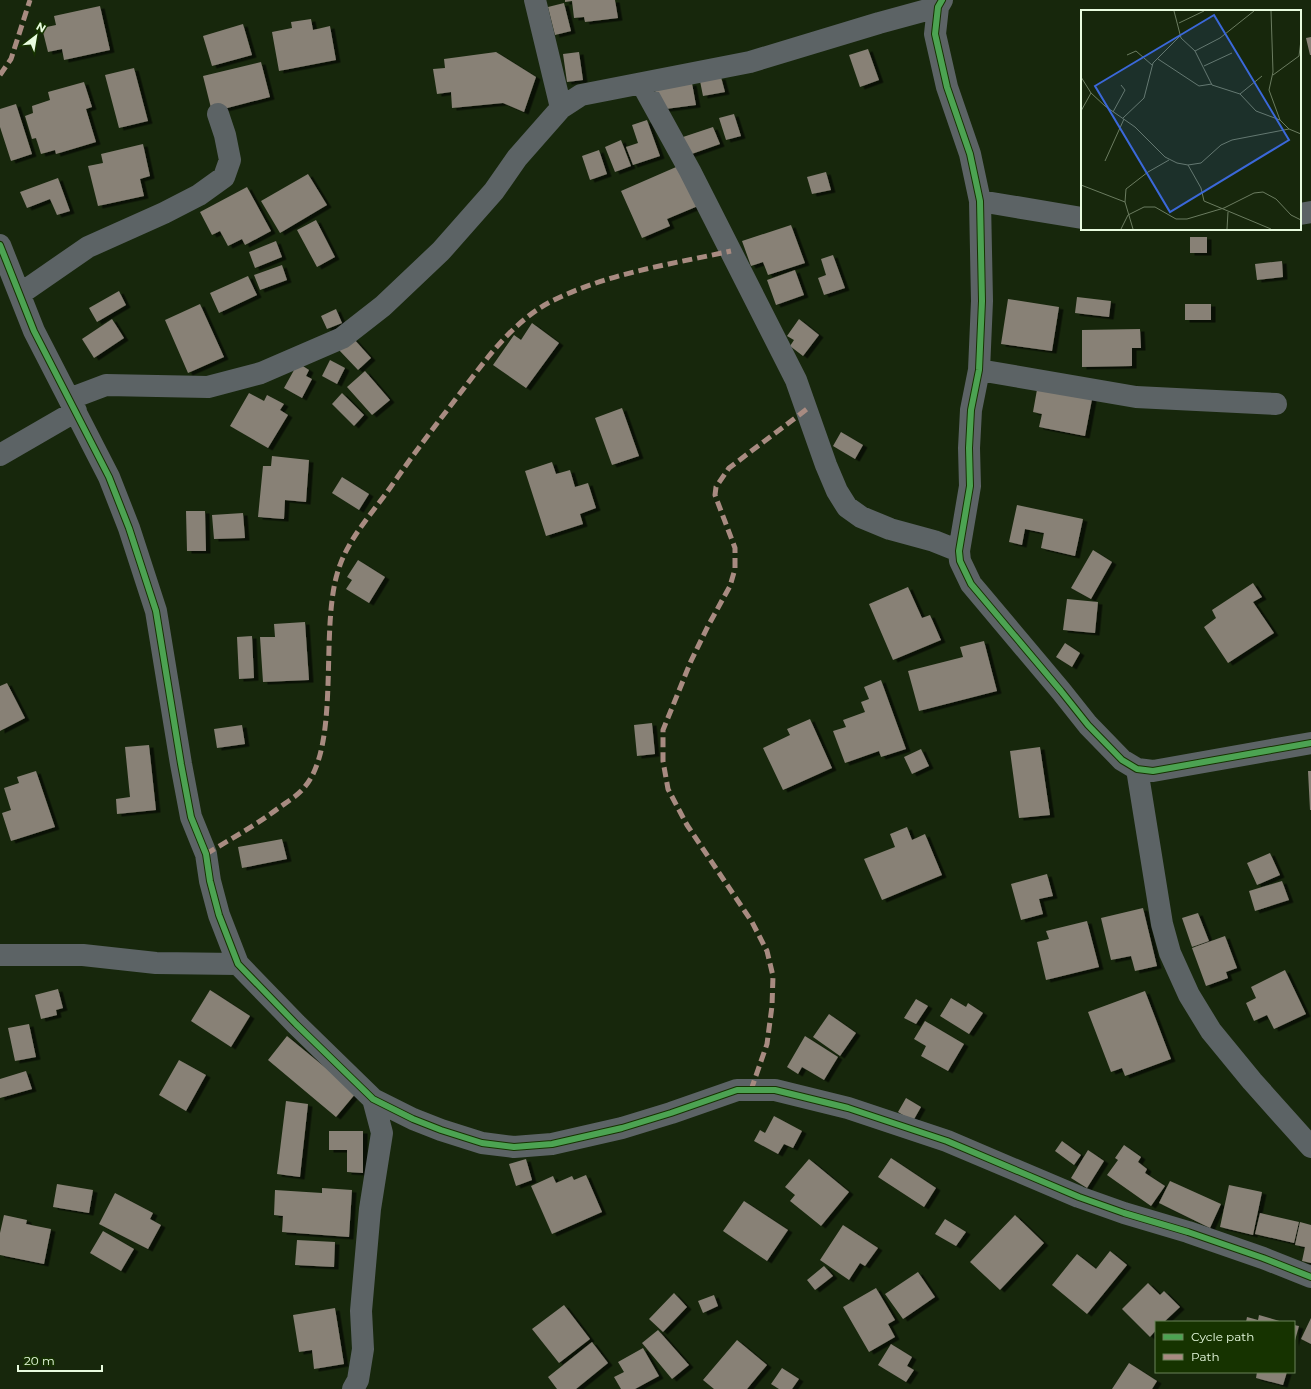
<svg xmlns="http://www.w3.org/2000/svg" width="1311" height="1389" viewBox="0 0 1311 1389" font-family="Montserrat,sans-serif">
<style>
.building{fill:#888176;filter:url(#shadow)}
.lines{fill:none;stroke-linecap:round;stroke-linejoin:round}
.minor{stroke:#5c6365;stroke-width:22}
.quiet{stroke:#a88b81;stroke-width:5;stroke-dasharray:10 5;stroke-linecap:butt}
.cycleway-casing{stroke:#163300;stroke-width:8}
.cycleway{stroke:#4ca352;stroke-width:6}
.inset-road{fill:none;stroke:#6b7c60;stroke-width:1}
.view{fill:#3b68d9;fill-opacity:0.15;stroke:#3b68d9;stroke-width:2}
.inset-edge{fill:none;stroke:#e8fbdf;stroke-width:2}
</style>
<defs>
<filter id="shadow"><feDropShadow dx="4.5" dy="2.5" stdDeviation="0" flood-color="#0009"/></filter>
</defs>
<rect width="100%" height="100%" fill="#17270c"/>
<!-- building -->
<path class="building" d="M565,0H615L618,18L585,22L584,17L574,18L572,1L565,2Z
M564,3L571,31L555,35L548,7Z
M100,6L110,50L64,60L62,49L48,52L42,28L56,25L54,16Z
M311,19L313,30L330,26L336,60L279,71L272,32L292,28L291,22Z
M243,24L252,55L212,66L203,36Z
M1311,37V55H1310L1306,38Z
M868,49L879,80L860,87L849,55Z
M496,52L536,77L524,112L503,103L452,108L451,92L437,94L433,69L445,68L444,59Z
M579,52L583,80L567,82L563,54Z
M261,62L270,97L212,112L203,76Z
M134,68L148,121L119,128L105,75Z
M721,77L725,92L703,96L700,81Z
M84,82L92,107L86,109L96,142L56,154L55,150L41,154L36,138L32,139L25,116L33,113L32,106L50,100L48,92Z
M692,83L696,105L658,110L655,89Z
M16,104L32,154L11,161L0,127V109Z
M734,114L741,136L726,140L719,118Z
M647,120L660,156L633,165L626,147L638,143L632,125Z
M713,127L720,144L686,156L680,138Z
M621,140L631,166L615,172L605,147Z
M143,144L150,176L140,179L144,196L98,206L88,166L103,163L101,154Z
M599,150L607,174L590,180L582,156Z
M683,164L698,206L667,219L670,226L642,238L621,191Z
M826,172L831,190L812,194L807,177Z
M308,174L327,205L280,233L261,201Z
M58,178L70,211L57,215L50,199L27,208L20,192Z
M247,187L271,231L245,245L242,239L228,246L220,231L212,235L200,212Z
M316,220L335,257L317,267L297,230Z
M791,225L805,263L768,275L763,262L751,266L742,241Z
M1190,237H1207V253H1190Z
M276,241L282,257L255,268L249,252Z
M833,255L845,288L824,295L818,278L826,275L821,259Z
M1282,261L1283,277L1257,280L1255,264Z
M282,265L287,280L260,290L254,275Z
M795,270L804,295L776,305L767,280Z
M248,276L257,295L219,313L210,293Z
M119,291L126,305L97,322L89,308Z
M1077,297L1111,301L1109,317L1075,313Z
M1008,299L1059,307L1052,351L1001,344Z
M200,304L224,357L188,373L165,320Z
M1185,304H1211V320H1185Z
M336,309L342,323L327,329L321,316Z
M112,319L124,338L94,358L82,339Z
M799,319L819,335L803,356L790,346L794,340L787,336Z
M532,323L559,343L526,388L493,365L514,335L521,340Z
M1140,329L1141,348H1132V366L1082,367V330Z
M353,338L371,358L358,370L339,350Z
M330,360L345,368L337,384L322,376Z
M298,363L309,370L306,376L312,379L302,398L284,388Z
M365,371L390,400L372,415L347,387Z
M1038,384L1093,394L1085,436L1039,427L1042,414L1033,412Z
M249,393L264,401L267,395L284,404L280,410L288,415L268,448L230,426Z
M342,393L364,415L354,426L332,404Z
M622,408L639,456L612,465L595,418Z
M841,432L863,445L855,459L833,446Z
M272,456L309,460L306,502L285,500L284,519L258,517L263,466H271Z
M552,462L556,474L570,470L575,487L588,483L596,508L580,514L583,524L546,536L525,471Z
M342,477L369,494L359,510L332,493Z
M1017,505L1083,519L1075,556L1041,548L1044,533L1025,529L1022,545L1009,542Z
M186,511H205L206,551H187Z
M243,513L245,538L214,539L212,515Z
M1093,550L1112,562L1091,599L1071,588Z
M358,560L385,577L369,603L346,589L352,580L347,577Z
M1253,583L1262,597L1253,602L1274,633L1228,663L1204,627L1216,618L1212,610Z
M908,587L922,618L930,615L941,640L893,660L869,604Z
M1067,599L1098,602L1095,633L1063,630Z
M305,622L309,680L263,682L260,637H275L274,624Z
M252,636L254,678L239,679L237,637Z
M984,641L997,691L919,711L908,671L963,657L960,647Z
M1065,643L1080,653L1072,667L1056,657Z
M881,680L906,749L881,757L879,751L845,763L833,731L846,727L843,720L865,712L861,702L869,699L864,687Z
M7,683L25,718L0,731V686Z
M810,719L832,768L783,790L763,748L790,735L787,729Z
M652,723L655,754L637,756L634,725Z
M242,725L245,744L217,748L214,729Z
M149,745L156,810L117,814L116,799L130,797L125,747Z
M1040,747L1050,815L1019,818L1010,751Z
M921,749L929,766L912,774L904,757Z
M36,771L55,827L11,841L2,813L11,810L4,788L19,783L17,777Z
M1308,771H1311V810H1310Z
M907,827L912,840L925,834L942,875L882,900L864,859L895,847L890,834Z
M282,839L287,859L242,868L238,847Z
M1270,853L1280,875L1257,885L1247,863Z
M1047,874L1053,896L1039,899L1043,914L1021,920L1011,884Z
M1282,881L1289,900L1255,911L1249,891Z
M1143,908L1157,966L1135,971L1131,956L1111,960L1101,918Z
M1198,913L1209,941L1192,947L1182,918Z
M1087,921L1099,967L1046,980L1037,942L1049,939L1046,931Z
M1225,936L1237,968L1226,972L1228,978L1206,986L1192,948Z
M1285,970L1306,1014L1274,1029L1267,1015L1254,1021L1246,1003L1256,998L1251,987Z
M58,989L63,1008L56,1010L57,1015L41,1019L35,995Z
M210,990L250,1016L231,1047L191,1021Z
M1145,991L1171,1059L1125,1076L1122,1068L1111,1072L1088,1012Z
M951,998L966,1007L968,1003L983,1013L969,1034L940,1016Z
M916,999L928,1006L916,1024L904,1018Z
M829,1014L856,1033L840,1056L813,1037Z
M925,1021L964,1044L948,1071L921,1056L926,1046L914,1039Z
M29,1024L36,1057L15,1061L8,1028Z
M287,1036L356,1093L336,1117L268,1060Z
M805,1036L838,1057L824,1080L802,1067L798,1074L787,1067Z
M179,1060L206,1075L186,1111L159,1095Z
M26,1071L32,1089L0,1098V1079Z
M906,1098L921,1107L913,1121L898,1112Z
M286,1101L308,1104L300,1177L277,1174Z
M774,1116L802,1131L793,1148L784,1144L778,1154L754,1141L760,1130L765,1133Z
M329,1131H363V1173L347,1172V1150H329Z
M1062,1141L1081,1155L1074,1165L1055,1151Z
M1124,1145L1141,1157L1138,1162L1147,1169L1145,1173L1165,1186L1151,1206L1107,1175L1118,1160L1115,1158Z
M1088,1150L1104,1161L1087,1188L1071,1178Z
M891,1158L936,1188L924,1207L878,1177Z
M526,1159L532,1180L516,1186L509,1164Z
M809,1159L849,1192L821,1226L790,1201L795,1195L785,1187Z
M586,1175L602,1212L552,1234L531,1186L553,1176L556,1183L572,1176L574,1180Z
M1170,1181L1221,1204L1210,1228L1159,1203Z
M57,1184L93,1190L89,1213L53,1207Z
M1229,1185L1262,1192L1253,1235L1220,1227Z
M322,1188L352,1190L349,1237L282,1232L283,1216L274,1215L275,1190L322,1193Z
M115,1193L153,1213L150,1219L161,1225L148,1249L99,1224Z
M744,1201L788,1230L767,1261L723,1231Z
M1260,1213L1299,1222L1294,1243L1255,1234Z
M4,1215L27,1220L26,1224L51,1229L44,1264L0,1255V1233Z
M1015,1215L1044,1243L1000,1290L970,1262Z
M945,1219L966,1232L956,1246L935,1234Z
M1300,1222L1311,1225V1263L1302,1261L1305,1247L1295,1245Z
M843,1225L878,1248L865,1266L860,1263L849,1280L820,1260Z
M103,1231L134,1249L121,1271L90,1253Z
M297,1240L335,1242L334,1267L295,1265Z
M1110,1251L1127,1265L1087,1314L1052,1285L1077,1254L1096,1269Z
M824,1266L833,1276L815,1290L807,1280Z
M918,1272L935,1297L903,1319L885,1294Z
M1148,1283L1160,1295L1164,1291L1180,1307L1164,1322H1156V1330L1150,1337L1122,1309Z
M876,1288L895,1320L888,1324L895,1337L869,1352L843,1307Z
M674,1293L687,1307L663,1332L649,1319Z
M714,1295L718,1306L703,1313L698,1301Z
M564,1305L590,1339L559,1363L532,1329Z
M335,1308L344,1364L314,1369L312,1350L299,1352L293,1315Z
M1259,1315L1283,1322H1246L1247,1317L1258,1320Z
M1311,1318V1344L1301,1339Z
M1294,1325L1299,1326L1294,1344Z
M658,1330L689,1365L672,1379L642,1343Z
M737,1340L767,1365L747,1389H714L703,1380Z
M592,1342L608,1363L576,1389H557L548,1377Z
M891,1344L912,1357L907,1366L914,1370L906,1382L878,1365Z
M643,1348L659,1376L635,1389H621L614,1377L624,1372L618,1362Z
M1129,1363L1157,1381L1152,1389H1112Z
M782,1368L799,1379L792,1389H779L771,1384Z
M1257,1372H1287L1283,1385L1256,1378Z"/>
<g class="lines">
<!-- minor -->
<path class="minor" d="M535,0L561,108
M942,0L938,7L935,34L947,87L970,154L980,201L982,301L979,370L971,410L969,448L970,486L959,551L960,561L971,584L1061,691L1088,725L1122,760L1137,769L1153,771L1311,743
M642,84L690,171L796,380L826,465L837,491L847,507L861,517L890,529L934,541L959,551
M980,201L1082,218
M1300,214L1311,212
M0,245L34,331L109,477L129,528L156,611L181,764L191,817L206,854L210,881L219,915L238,964L296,1024L373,1099L413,1119L441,1130L482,1143L514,1147L552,1144L622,1128L671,1113L737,1090H775L848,1108L947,1141L1079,1197L1124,1213L1188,1232L1263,1258L1311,1277
M20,294L88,247L164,213L199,195L224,177L230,160L225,135L218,114
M979,370L1136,397L1276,404
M69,399L106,385L208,387L261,373L342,338L383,306L441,251L494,191L517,158L561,108L581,95L750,62L879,23L938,7
M0,455L76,411
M1137,769L1162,924L1170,953L1189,995L1211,1031L1252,1081L1311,1147
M0,955H83L156,963L238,964
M353,1389L358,1380L363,1349L361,1311L370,1209L382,1133L373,1099"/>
<!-- quiet -->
<path class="quiet" d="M0,75L11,59L30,0
M206,854C231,839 256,825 280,807C287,802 295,797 301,791C344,749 317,625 340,565C350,537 373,512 390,488C412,456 435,426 458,396C485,361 513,320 554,300C609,273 672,264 731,251
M751,1090L767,1044L772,1006L773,976L767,951L752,922L687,825L668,789L663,761V730L691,661L708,626L730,586L735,569V548L715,495L716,487L729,468L807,409"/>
<!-- cycleway casing -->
<g class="cycleway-casing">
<path id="cycleway" d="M942,0L938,7L935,34L947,87L970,154L980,201L982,301L979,370L971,410L969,448L970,486L959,551L960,561L971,584L1061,691L1088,725L1122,760L1137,769L1153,771L1311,743
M0,245L34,331L109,477L129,528L156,611L181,764L191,817L206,854L210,881L219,915L238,964L296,1024L373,1099L413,1119L441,1130L482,1143L514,1147L552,1144L622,1128L671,1113L737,1090H775L848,1108L947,1141L1079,1197L1124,1213L1188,1232L1263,1258L1311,1277"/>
</g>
<!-- cycleway -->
<use href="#cycleway" class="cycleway"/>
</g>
<!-- overview -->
<g transform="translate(1081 10)">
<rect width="220" height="220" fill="#17270c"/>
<path class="inset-road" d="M93,1L100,28L114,41L131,75L159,84L181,66M190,1L192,62L188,80L199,110L208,119M98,13L123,1M114,41L139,28L173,1M46,45L55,41L71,55M77,49L118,76L131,74M123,56L151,43M192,65L218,46L220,30M0,67L10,83L24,96L54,117L84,147L96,153L107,155L120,153L140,135L151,130L208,119L220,124M159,84L175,101L199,110M0,101L10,83M32,102L44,80L40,75M42,108L63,88L72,53L99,26M24,151L43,109M107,155L120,178L123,191L190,219M0,175L44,192M40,219L47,205L63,197H74L95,209H106L143,198L173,183L182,182L195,189L210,205L220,210M52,219L44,192L45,179L67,162L88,150M146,219L147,202"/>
<path class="view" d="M133,5L208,130L89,202L14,76Z"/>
<rect width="220" height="220" class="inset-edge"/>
</g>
<!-- legend -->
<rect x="1155" y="1321" width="140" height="52" fill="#163300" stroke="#6a8359"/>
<rect x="1163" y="1334" width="20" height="6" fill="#4ca352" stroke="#6a8359"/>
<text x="1191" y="1341" font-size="12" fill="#e8fbdf">Cycle path</text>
<rect x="1163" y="1354" width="20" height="6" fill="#a88b81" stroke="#6a8359"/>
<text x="1191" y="1361" font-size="12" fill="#e8fbdf">Path</text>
<!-- north arrow -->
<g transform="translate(36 36) rotate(31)" stroke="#163300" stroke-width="3" paint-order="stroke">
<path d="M0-3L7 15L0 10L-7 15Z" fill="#e8fbdf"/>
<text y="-6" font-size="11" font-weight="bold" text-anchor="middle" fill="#e8fbdf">N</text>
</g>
<!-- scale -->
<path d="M18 1365v6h84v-6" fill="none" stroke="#e8fbdf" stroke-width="2"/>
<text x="24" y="1365" font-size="12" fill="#e8fbdf" stroke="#163300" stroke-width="3" paint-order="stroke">20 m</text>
</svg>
